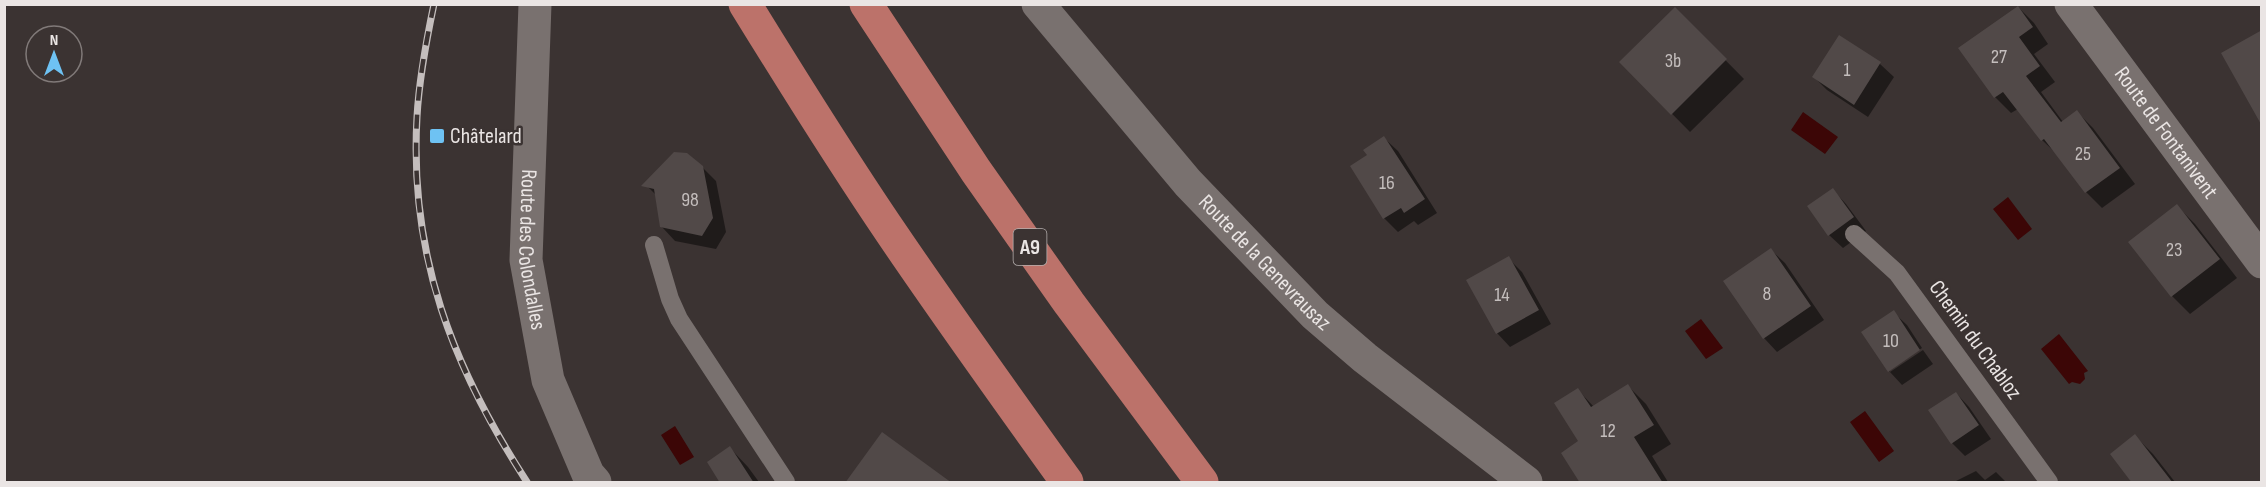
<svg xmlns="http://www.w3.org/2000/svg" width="2266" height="487" viewBox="0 0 2266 487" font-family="'Sofia Sans Condensed',sans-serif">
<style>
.water{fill:#3c0606}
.shadow{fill:#0007}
.building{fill:#514948}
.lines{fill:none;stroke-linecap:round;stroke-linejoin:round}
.service{stroke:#79716f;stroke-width:18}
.minor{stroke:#79716f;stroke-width:33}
.tertiary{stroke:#79716f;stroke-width:33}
.motorway{stroke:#bc726a;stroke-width:33}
.rail-casing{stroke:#c4bebd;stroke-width:7}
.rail{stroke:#3b3332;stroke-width:4.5;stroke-dasharray:14;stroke-linecap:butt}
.poi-dot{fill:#6ec2f3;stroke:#3b3332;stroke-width:2}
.labels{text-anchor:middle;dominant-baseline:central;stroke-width:5;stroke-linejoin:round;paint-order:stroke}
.number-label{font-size:20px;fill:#c4bebd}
.shield{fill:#3b3332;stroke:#b6b0af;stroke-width:1.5}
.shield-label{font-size:21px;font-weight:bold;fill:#eae5e4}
.street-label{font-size:22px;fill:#eae5e4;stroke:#3b3332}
.poi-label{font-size:22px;fill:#eae5e4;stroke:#3b3332;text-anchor:start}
</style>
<rect width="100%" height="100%" fill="#3b3332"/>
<!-- water -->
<path class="water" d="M1803,112L1838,137L1825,154L1791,130Z
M2008,197L2032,229L2018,240L1993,209Z
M1701,319L1723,348L1706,359L1685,331Z
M2059,334L2088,371L2084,373L2085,379L2080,384L2072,382L2069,384L2041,349Z
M1865,411L1894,451L1879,462L1850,422Z
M675,426L694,457L680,465L661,435Z"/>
<!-- shadow -->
<path class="shadow" d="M2018,7L2034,23L2048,44L2034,54L2055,82L2041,92L2063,122L2077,112L2093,128L2135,184L2102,208L2086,192L2059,156L2042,140L2018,109L2011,113L1995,97L1960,48Z
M1675,9L1744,79L1690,132L1621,62Z
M1840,38L1880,64L1894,77L1868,117L1827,90L1814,77Z
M1384,138L1398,151L1437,213L1418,225L1414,221L1398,232L1384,218L1352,167L1369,156Z
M702,167L716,181L726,232L716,249L675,241L662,227L656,195L648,187Z
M1833,190L1846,204L1866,231L1843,248L1829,235Z
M2177,206L2195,224L2237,278L2190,314L2172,296Z
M1771,250L1785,263L1824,320L1777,352L1764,338Z
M1508,258L1522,272L1551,324L1510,347L1497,333Z
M1893,312L1907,325L1922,348L1890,369V372L1863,332Z
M1923,350L1933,364L1902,385L1890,372Z
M1628,386L1646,404L1671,444L1652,456L1668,482H1582L1578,390L1594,407Z
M1956,393L1969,407L1991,439L1965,456L1952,443Z
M2135,436L2153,454L2175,482H2129L2132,480Z
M730,448L748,467L759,482H722Z
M1976,471L1985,480L1996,472L2006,482H1954Z"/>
<!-- building -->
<path class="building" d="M2018,6L2033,27L2019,37L2040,66L2026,76L2061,122L2077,110L2120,168L2085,193L2044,139L2041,141L2003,92L1994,98L1958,48Z
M1675,7L1727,59L1671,115L1619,62Z
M2262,30V126L2221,53Z
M1839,35L1881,62L1854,105L1812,77Z
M1384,136L1425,199L1404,213L1401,208L1383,219L1350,166L1367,155L1363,150Z
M674,152L687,153L703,166L713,218L702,236L660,227L654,189L641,186Z
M1833,188L1854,217L1828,236L1807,206Z
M2177,204L2220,259L2171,297L2128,242Z
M1771,248L1811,306L1763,339L1723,281Z
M1509,256L1539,310L1496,334L1466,280Z
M1894,310L1920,350L1888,372L1861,332Z
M1628,384L1654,425L1634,437L1663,483H1580L1561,453L1578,441L1554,403L1578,388L1591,407Z
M1956,392L1979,425L1951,444L1928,410Z
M882,432L952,483H845Z
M2135,434L2173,483H2132L2110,454Z
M730,446L754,483H720L707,462Z"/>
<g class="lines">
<!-- service -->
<path class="service" d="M1854,234L1897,273L2049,482
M654,245L670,299L679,319L786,482"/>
<!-- minor -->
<path class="minor" id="s1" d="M1038,4L1188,183L1315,315L1365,358L1526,482"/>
<!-- tertiary -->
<g class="tertiary">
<path id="s2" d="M535,4L526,260L548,380L588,474L595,482"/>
<path id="s3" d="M2071,4L2262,262"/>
</g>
<!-- motorway -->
<path class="motorway" d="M745,4C793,82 841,159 892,234C949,318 1008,400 1067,482
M866,4L976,171L1069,303L1202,482"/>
<!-- rail casing -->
<g class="rail-casing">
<path id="rail" d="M434,4C426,42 419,79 417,117C409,256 453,368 527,482"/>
</g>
<!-- rail -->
<use href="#rail" class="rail"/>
</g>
<!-- markers -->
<rect class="poi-dot" x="429" y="128" width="16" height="16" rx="3"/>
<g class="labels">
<!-- number labels -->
<g class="number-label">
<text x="1999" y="57">27</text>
<text x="1673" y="61">3b</text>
<text x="1847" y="70">1</text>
<text x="2083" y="154">25</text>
<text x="1387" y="183">16</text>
<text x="690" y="200">98</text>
<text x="2174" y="250">23</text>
<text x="1767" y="294">8</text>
<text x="1502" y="295">14</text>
<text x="1891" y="341">10</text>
<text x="1608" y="431">12</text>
</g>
<!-- shield labels -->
<rect class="shield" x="1013.5" y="229" width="33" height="36" rx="4.5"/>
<g class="shield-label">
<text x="1030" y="247">A9</text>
</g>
<!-- street labels -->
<g class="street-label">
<text stroke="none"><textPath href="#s3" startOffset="160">Route de Fontanivent</textPath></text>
<text stroke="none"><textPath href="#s2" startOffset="246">Route des Colondalles</textPath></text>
<text stroke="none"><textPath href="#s1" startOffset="344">Route de la Genevrausaz</textPath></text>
<text transform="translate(1975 340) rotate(54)">Chemin du Chabloz</text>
</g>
<!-- poi labels -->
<g class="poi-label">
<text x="450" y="136">Châtelard</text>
</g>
</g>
<!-- border -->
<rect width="2266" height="487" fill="none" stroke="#eae5e4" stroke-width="12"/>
<!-- north arrow -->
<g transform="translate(54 54)"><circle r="28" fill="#3b3332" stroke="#817a79" stroke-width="1.5"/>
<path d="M0-4.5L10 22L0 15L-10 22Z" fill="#6ec2f3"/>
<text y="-9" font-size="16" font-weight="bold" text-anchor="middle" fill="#eae5e4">N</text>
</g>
</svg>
